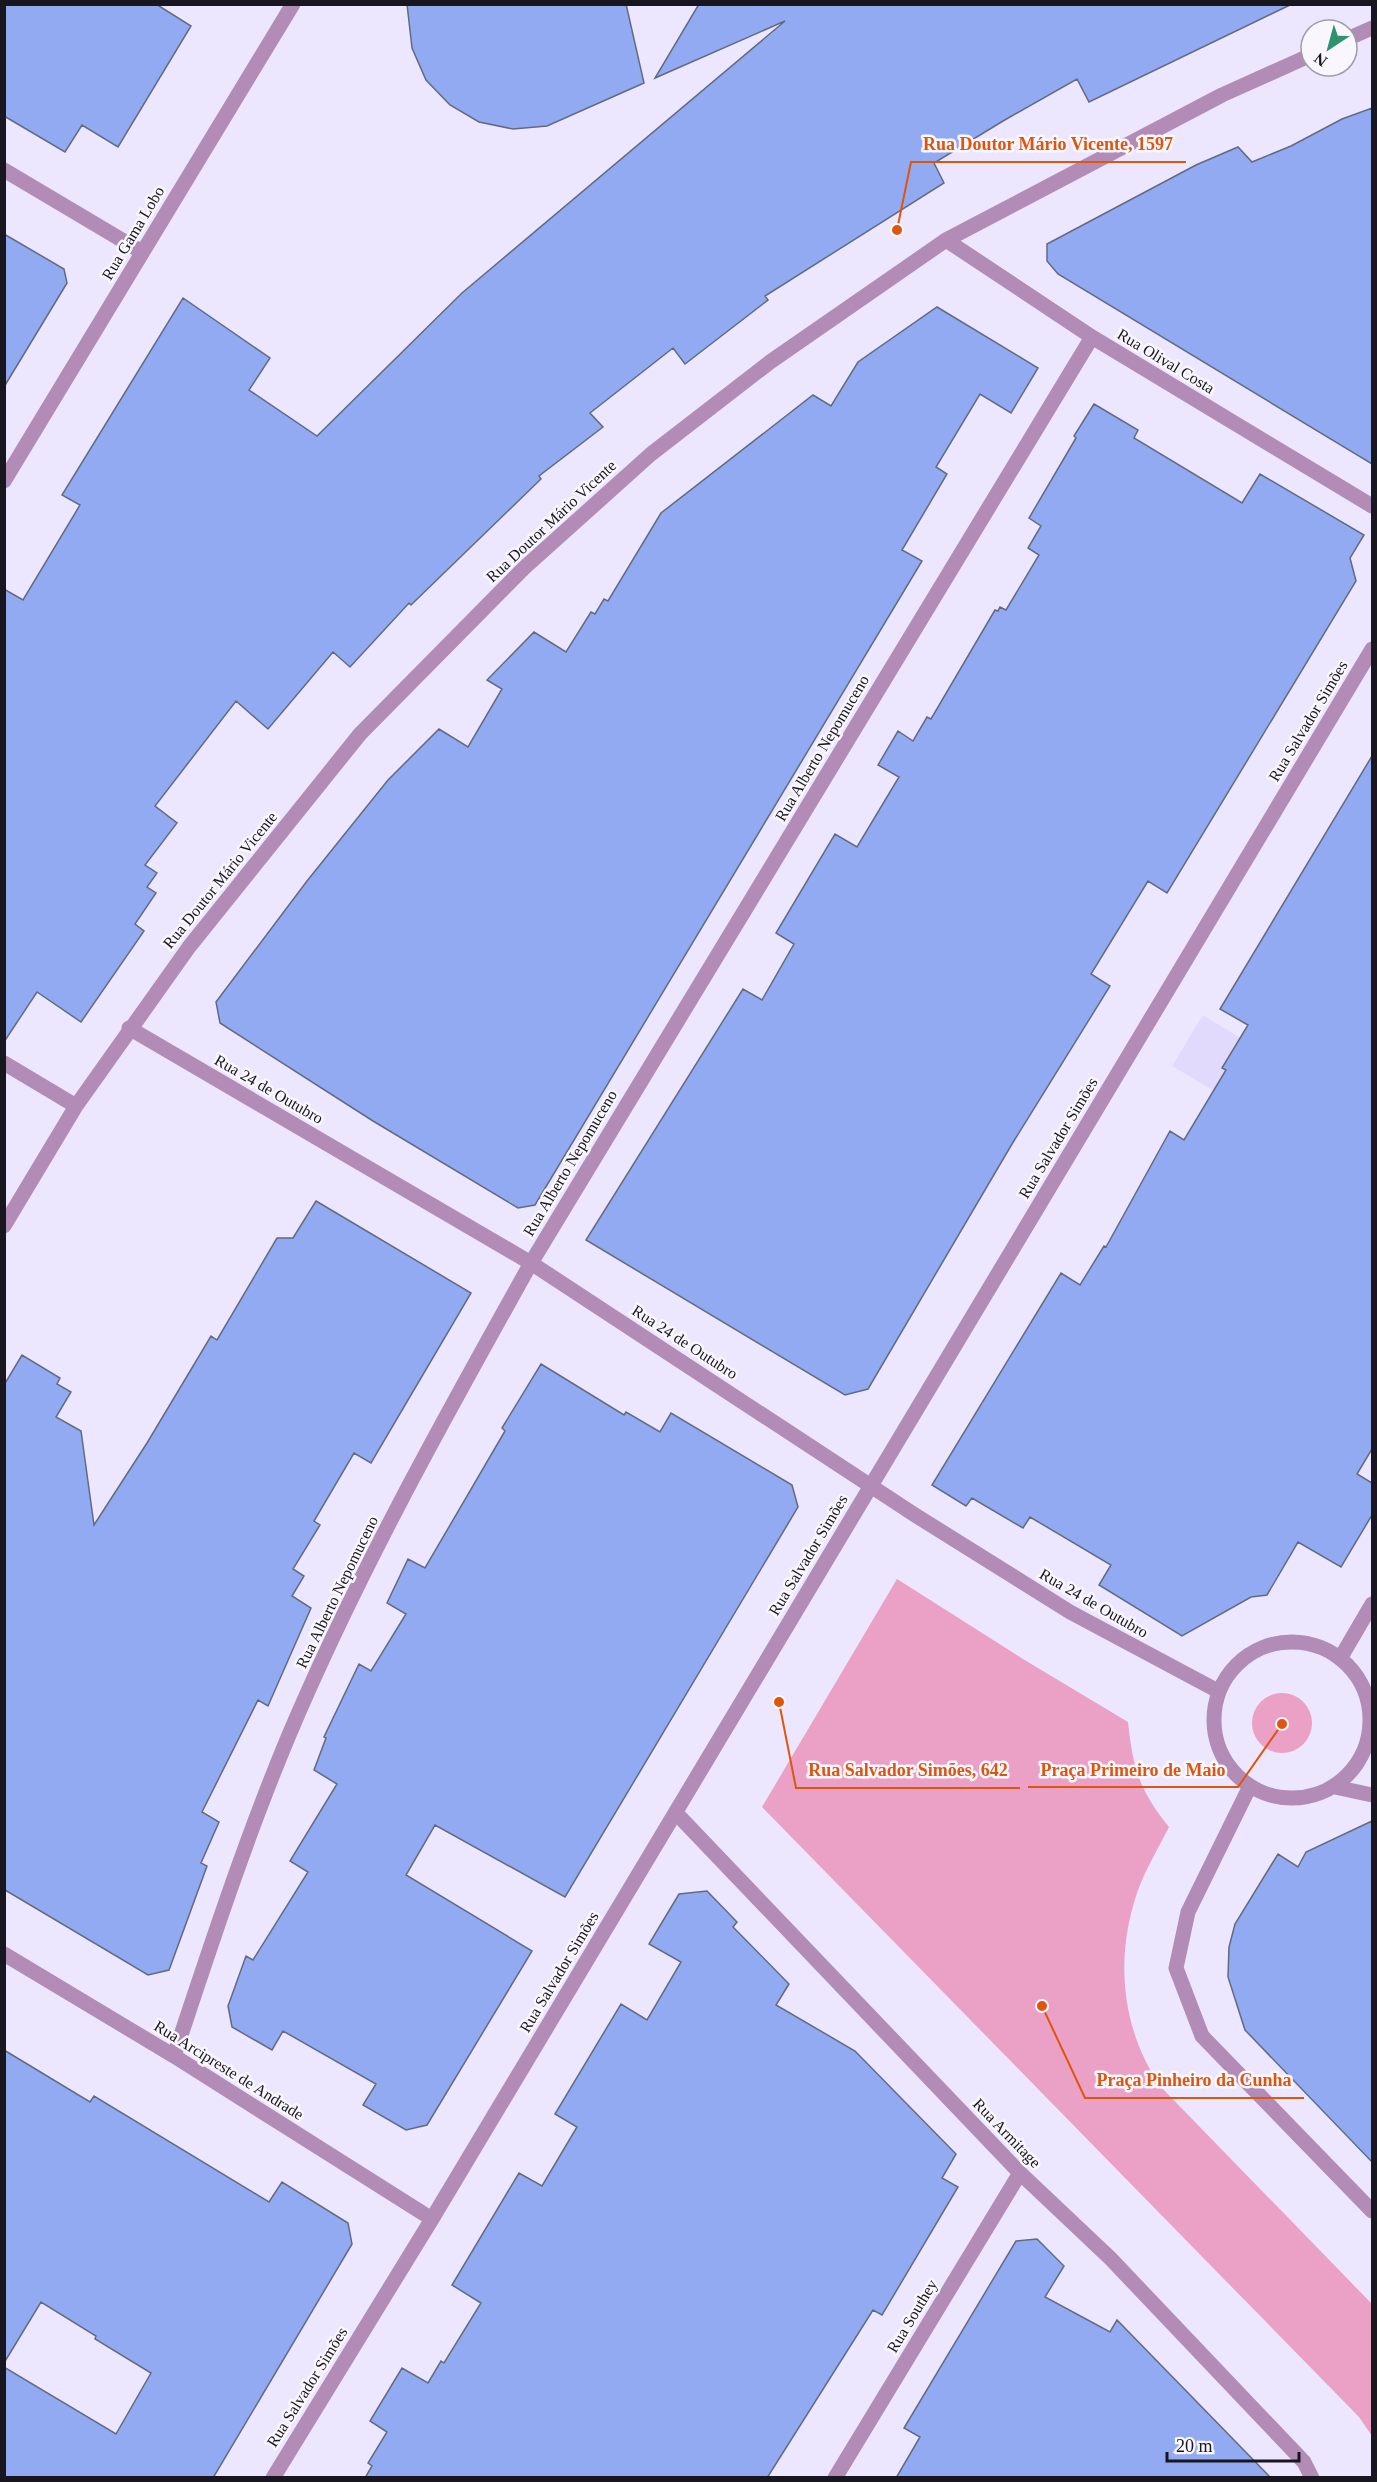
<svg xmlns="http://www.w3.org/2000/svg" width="1377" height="2482" viewBox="0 0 1377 2482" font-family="Georgia,serif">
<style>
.built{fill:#e2dafd}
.green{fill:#eba0c6}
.building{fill:#92aaf1;stroke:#626a82;stroke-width:1.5}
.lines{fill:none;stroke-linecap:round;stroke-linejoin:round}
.minor{stroke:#b28cb7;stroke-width:15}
.labels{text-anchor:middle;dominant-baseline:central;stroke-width:5;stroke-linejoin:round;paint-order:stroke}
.street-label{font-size:16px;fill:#18161f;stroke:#f9f7fd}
.leader{fill:none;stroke:#de560d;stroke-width:2}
.callout-dot{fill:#de560d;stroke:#f9f7fd;stroke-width:2}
.callout-label{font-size:18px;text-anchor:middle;font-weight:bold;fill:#de560d;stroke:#f9f7fd;stroke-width:5;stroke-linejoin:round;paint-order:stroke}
</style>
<rect width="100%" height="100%" fill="#ece7fe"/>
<!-- built -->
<path class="built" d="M1203,1015L1372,1120V1146L1356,1175L1172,1066Z"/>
<!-- green -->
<path class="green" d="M897,1579L1023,1659L1128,1722C1133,1768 1139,1790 1169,1827C1158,1849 1145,1870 1137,1893C1115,1958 1121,2028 1160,2086L1372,2304V2436L1359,2417L762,1807Z
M1252 1723a30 30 0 1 1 60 0a30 30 0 1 1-60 0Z"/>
<!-- building -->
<path class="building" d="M4,4H156L191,26L118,147L82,125L65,152L4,116Z
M407,4H626L644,83L547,126L513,129L479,122L450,105L426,80L412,48Z
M699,4H1292L1089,102L1077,79L1003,121L934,163L944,183L765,296L768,300L685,364L673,348L590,413L603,427L539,476L541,479L411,605L409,603L350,667L333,652L268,729L236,701L155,806L177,823L145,865L157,873L147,887L156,893L135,924L144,931L81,1022L37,992L4,1042V589L23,600L80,505L62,495L183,298L270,358L249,390L317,436L462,293L785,21L655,78Z
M1372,108V464L1058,274L1047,261V244L1196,165L1238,147L1252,162L1291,146L1342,119Z
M4,234L64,269L67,283L4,387Z
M937,307L1038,368L1011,413L980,394L936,467L947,474L902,550L922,561L535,1205L518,1208L373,1121L220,1023L216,1002L307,881L388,780L439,729L468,747L502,689L487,680L534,632L566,652L591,612L595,614L604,599L608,601L661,513L813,395L831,406L858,362Z
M1094,404L1138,430L1134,438L1242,503L1260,474L1364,535L1350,558L1356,581L1167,893L1148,881L1091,974L1110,986L1012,1144L868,1389L845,1395L586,1240L743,989L762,1000L794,944L776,933L835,834L857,847L899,777L878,765L898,731L913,741L927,717L931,719L995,610L998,611L1000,607L1006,610L1039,555L1028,548L1041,526L1029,518L1076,438L1074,436Z
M1372,756V1449L1357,1474L1372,1483V1515L1341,1567L1298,1542L1267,1595L1251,1597L1182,1636L1099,1585L1111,1565L1030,1517L1023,1528L972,1498L966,1506L932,1485L1061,1273L1080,1285L1104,1246L1106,1247L1170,1131L1184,1140L1226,1070L1222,1068L1248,1025L1220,1009Z
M316,1201L471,1293L371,1463L354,1453L314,1521L320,1525L293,1569L304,1576L292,1596L311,1608L268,1706L258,1700L202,1812L219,1822L201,1863L207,1866L169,1970L148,1975L5,1890L4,1385L22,1355L60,1378L57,1384L71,1392L56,1417L81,1431L94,1525L147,1443L211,1336L217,1340L277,1238H293Z
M541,1364L624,1415L626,1412L660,1432L671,1413L792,1485L798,1507L565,1897L435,1825L406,1875L532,1951L427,2125L406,2130L363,2105L376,2084L283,2031L272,2050L232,2027L228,2006L246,1956L253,1960L308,1872L290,1861L337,1784L314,1770L326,1738L324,1737L359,1664L371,1671L406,1614L387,1603L408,1559L425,1568L505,1431L502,1428Z
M1372,1821V2162L1245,2030L1228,1977L1229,1947L1235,1924L1278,1854L1298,1867L1306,1852Z
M707,1891L737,1922L733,1927L789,1984L776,2005L855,2051L956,2154L942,2178L958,2187L882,2315L873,2310L767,2478H365L372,2466L368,2463L387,2432L370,2421L402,2368L428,2383L441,2361L444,2363L481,2303L452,2285L519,2173L542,2186L577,2127L555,2114L621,2004L647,2020L681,1962L649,1944L679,1894Z
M4,2050L90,2102L94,2096L269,2202L282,2182L348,2223L352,2244L213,2478H4V2367L116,2434L151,2373L95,2339L96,2336L41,2302L4,2363Z
M1037,2239L1064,2266L1045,2297L1110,2332L1117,2320L1271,2478H896L920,2437L904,2428L1016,2241Z"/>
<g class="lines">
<!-- minor -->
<path class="minor" d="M1347,39L1372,28
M4,170L142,252
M946,240L1092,337L1372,506
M4,481L293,4
M129,1028L531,1263L915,1515L1070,1612L1218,1691
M4,1063L76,1106
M4,1226L76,1106L189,947L360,734L524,568L651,454L770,362L946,240L1222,95L1311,55
M1214 1720a78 78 0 1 1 156 0a78 78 0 1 1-156 0Z
M1341,1657L1372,1604
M1250,1786L1188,1912L1176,1968L1202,2036L1372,2211
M1335,1787L1372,1795
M676,1813L1020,2173L1110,2258L1304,2462L1312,2478
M4,1954L174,2056L432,2219
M174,2056C210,1948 245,1840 289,1735C358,1572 445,1417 531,1263L1092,337
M273,2478L432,2219L1372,649
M835,2478L1020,2173"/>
</g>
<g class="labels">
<!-- street labels -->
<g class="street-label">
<text transform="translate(133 233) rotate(-59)">Rua Gama Lobo</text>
<text transform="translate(1166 361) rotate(31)">Rua Olival Costa</text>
<text transform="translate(551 521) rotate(-43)">Rua Doutor Mário Vicente</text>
<text transform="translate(1308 721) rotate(-59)">Rua Salvador Simões</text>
<text transform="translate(822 748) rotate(-59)">Rua Alberto Nepomuceno</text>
<text transform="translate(220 880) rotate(-51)">Rua Doutor Mário Vicente</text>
<text transform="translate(269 1089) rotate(30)">Rua 24 de Outubro</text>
<text transform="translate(1058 1138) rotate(-59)">Rua Salvador Simões</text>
<text transform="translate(570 1163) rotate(-59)">Rua Alberto Nepomuceno</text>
<text transform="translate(685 1342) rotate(33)">Rua 24 de Outubro</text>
<text transform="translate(808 1555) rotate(-59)">Rua Salvador Simões</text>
<text transform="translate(337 1592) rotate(-64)">Rua Alberto Nepomuceno</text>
<text transform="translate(1094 1603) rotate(30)">Rua 24 de Outubro</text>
<text transform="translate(559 1972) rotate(-59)">Rua Salvador Simões</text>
<text transform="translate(229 2070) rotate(32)">Rua Arcipreste de Andrade</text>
<text transform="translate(1007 2133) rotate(46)">Rua Armitage</text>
<text transform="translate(912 2316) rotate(-59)">Rua Southey</text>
<text transform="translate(307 2387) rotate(-58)">Rua Salvador Simões</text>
</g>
</g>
<!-- callouts -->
<path class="leader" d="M897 230L911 162H1186M1282 1724L1238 1787H1028M779 1702L796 1788H1020M1042 2006L1085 2098H1304"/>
<g class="callout-dot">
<circle cx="897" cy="230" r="6"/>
<circle cx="1282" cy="1724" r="6"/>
<circle cx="779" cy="1702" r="6"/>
<circle cx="1042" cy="2006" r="6"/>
</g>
<g class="callout-label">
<text x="1048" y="150">Rua Doutor Mário Vicente, 1597</text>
<text x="1133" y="1776">Praça Primeiro de Maio</text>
<text x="908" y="1776">Rua Salvador Simões, 642</text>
<text x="1194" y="2086">Praça Pinheiro da Cunha</text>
</g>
<!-- border -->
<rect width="1377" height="2482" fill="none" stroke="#18161f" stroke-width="12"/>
<!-- north arrow -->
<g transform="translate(1329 48) rotate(216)"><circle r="28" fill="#f9f7fd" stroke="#9f9da4" stroke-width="1.5"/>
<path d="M0-4.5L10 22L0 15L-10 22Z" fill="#2e9470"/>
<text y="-9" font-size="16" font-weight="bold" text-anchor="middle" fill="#18161f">N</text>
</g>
<!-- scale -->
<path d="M1167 2452v9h132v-9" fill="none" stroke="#18161f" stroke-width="3"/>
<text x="1176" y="2452" font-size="18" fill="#18161f" stroke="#f9f7fd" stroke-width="4.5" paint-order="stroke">20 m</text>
</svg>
